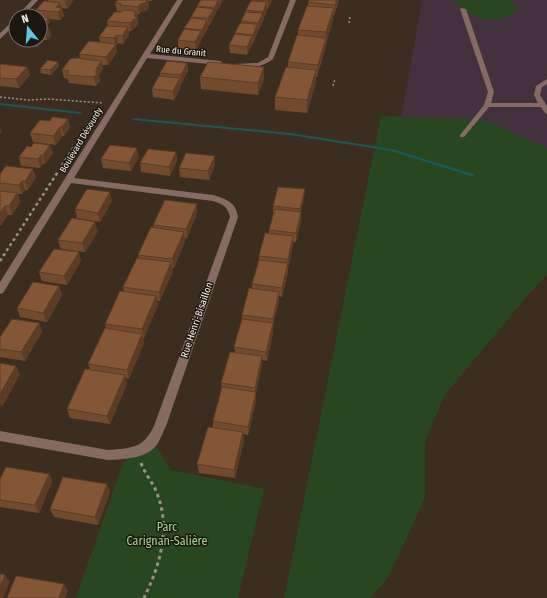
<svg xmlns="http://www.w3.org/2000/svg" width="547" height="598" viewBox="0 0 547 598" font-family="'Fira Sans Condensed',sans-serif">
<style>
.industrial{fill:#43323e}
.green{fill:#28461f}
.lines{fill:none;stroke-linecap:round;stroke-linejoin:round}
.stream{fill:#1a595a;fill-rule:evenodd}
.path-far2{stroke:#9b9086;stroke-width:1.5;stroke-dasharray:2 2;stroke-linecap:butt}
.path-far1{stroke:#9b9086;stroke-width:2.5;stroke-dasharray:3 3;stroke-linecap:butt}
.path{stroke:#9b9086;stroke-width:3;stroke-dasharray:3.5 3.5;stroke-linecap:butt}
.lane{fill:#856b64;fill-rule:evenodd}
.street{fill:#856b64;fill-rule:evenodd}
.wall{fill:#724a2e}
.shaded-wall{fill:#5c3c25}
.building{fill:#845635;stroke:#5c3c25}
.labels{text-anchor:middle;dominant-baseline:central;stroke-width:3;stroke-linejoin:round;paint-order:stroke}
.far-street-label{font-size:9px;fill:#f5ece4;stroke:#1d1712}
.street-label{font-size:10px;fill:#f5ece4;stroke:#1d1712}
.near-park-label{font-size:12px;fill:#a2d793;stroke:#1d1712}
</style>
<rect width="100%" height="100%" fill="#3b2e21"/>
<!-- industrial -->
<path class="industrial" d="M422,0H547V168L401,119Z"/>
<!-- green -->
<path class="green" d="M453,0H513L517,11C491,28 474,19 453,0Z
M381,116L485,120L547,148V275L528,295L444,396L425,442V498L388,578L370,598H284Z
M153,441L171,470L264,489L238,598H76L126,454Z"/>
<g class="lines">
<!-- stream -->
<path class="stream" d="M0,103L80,112L82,113L80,114L0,105Z
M133,118L290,133L392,149L473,174L474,175L473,176H471L391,151L290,135L134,120L132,119Z"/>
<!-- path-far2 -->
<path class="path-far2" d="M349,23L350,17
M333,86L335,79
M0,97L28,100L48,99L103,103
M73,148L93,117"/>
<!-- path-far1 -->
<path class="path-far1" d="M0,261L74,147"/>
<!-- path -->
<path class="path" d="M141,463C145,474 153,483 157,493C171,529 160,565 144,598"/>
<!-- lane -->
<path class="lane" d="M461,8L466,9L494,92L491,103H538L534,95L536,86L547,79V84L542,87L540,95L547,106V114L545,113L541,107H489L464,137H460V135L484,105L488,92L460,9Z"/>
<!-- street -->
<path class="street" d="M32,0H38L23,16H17Z
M177,0H183L150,54L220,61L223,63L220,65L147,58L74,178L213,195C226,199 236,202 238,217L166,426C163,432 161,438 158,443C148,459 124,459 108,460L0,441V431L108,450C131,448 143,449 154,426L230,217C228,207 223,204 213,201L71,183L3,293L0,294V282Z
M290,0H296L273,59C262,68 247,69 234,66V64L258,63L268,57Z
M16,18V24L0,39V33Z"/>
</g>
<!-- wall -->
<path class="wall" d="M48,0H73V1L67,9L62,8L64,16L60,20L49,19L50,22L45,27L49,28L51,36L47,40H44L37,47L19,46L18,40H40V16H37L36,10L48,2Z
M118,0H152L151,1H148L149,7L146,11L141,12L139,15L137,14L138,25L131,31H129V35L123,44L118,43L116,46L117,52L108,65H102L103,69L99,75L100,81L96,86L69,83L68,79L64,78L62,70L80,59L79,54L100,42L99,37L108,27L107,21L121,12V11H117L115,3Z
M201,0H223L220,5V6L214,15V17L209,26H208V28L202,38V39L196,50L178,48V40L192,18L191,17Z
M252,0H272L268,9H267L263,21L258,31V32L247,55L230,53L229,45L241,23V21L246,10L252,1Z
M339,0L334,16H333V20L326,44L325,50L317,77H316V82L307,113L275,110V97L288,67V62L298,35V30L308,6V2Z
M58,62L59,66L51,75L41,73L40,69Z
M187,63L188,71L181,84V86L174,100L153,97L152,89L160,76V73Z
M0,64L27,67L30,75L19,88L0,86Z
M264,67V79L258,95L201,89L200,77Z
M68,119L70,127L64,136H62L56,145L33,142L30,133L50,121Z
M50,145L53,153L45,164H43L40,168L21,166L19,157L31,147Z
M176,152L177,161L170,176L141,172L140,163Z
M139,157L131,171L103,168L101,159Z
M215,165L209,180L180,177L179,168Z
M0,174L36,177L28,190H25L22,194H18L20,202L12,215H8L1,225H0Z
M304,198L301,212V221L296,242H293V245L288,268V272L282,297L279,296V301L273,325V332L267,361L262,360V365L256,393V401L248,435L243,434L244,440L235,478L199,473L197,464L213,428V421L222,389L221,383L235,352L234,347L242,319V315L252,288V284L259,260V256L269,233V230L273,215V206Z
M112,201L100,222L77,218L75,209Z
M197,213L187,238H185V241L174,268H172L173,271L160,301H157L158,305L144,338H143L144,343L129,379L125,378L127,384L110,424L70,418L67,409L90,370L88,364L106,328L105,324L124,292L123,287L139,258L138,255L154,228L153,225Z
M98,231L85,252L61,249L58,240Z
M81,261L67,285L42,281L39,272Z
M59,286L62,295L47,322L20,317L17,308Z
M39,323L42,332L25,361L0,357V337Z
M49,474L52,482L39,513L0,507V479Z
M107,484L110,492L98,525L54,517L50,509Z"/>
<!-- shaded-wall -->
<path class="shaded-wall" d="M66,0H73V1L67,9L65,1Z
M147,0H148L149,7L146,11L141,12L139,15L138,7L140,4Z
M218,0H219L220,6L214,16V8Z
M220,0H223L220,5Z
M268,0H272L268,9Z
M336,0H339L334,16L335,5Z
M267,2V10L263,20V12Z
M60,3L64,16L60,20L56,7Z
M334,8L333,20L326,44V32Z
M214,9V17L209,26L208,18Z
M136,11L138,25L131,31L130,23L134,13Z
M263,13V21L258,31V23Z
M49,18L50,22L45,28L44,24Z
M207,20L208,28L202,38V30Z
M257,24L258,32L253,43V35Z
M128,27L129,35L123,44L122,36Z
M49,28L51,36L47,40L45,32Z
M201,31L202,39L196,50L195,42Z
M42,32L44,40L37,47L35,40H40V33Z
M117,35L118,43L116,46L117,52L108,65L106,57L115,44L114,38Z
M252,36V44L247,55V47Z
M326,38L325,50L317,77L318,65Z
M101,61L103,69L99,75L100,81L96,86L94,77L96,69Z
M58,62L59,66L51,75L50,70Z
M187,63L188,71L181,84V75Z
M27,67L30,75L19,88L16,79Z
M264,67V79L258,95V83Z
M316,70V82L307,113V100Z
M180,78L181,86L174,100L173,91Z
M68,119L70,127L64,136L62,127Z
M0,127L2,132L0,134Z
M60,127L62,136L56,145L53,136Z
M50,145L53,153L45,164L43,155Z
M137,148L139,157L131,171L129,163Z
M176,152L177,161L170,176L169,167Z
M41,155L43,164L40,168L38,159Z
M215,156V165L209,180L208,171Z
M33,169L36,177L28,190L25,181Z
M22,181L25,190L22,194L19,185Z
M305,189L304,198L299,218L300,209Z
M110,192L112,201L100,222L98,213Z
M17,193L20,202L12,215L9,206Z
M197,204V213L187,238L186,229Z
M5,206L8,215L1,225L0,222V213Z
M301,212V221L296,242V233Z
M95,222L98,231L85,252L82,243Z
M184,232L185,241L174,268L172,259Z
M293,236V245L282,297V288Z
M79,252L81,261L67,285L64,276Z
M171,262L173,271L160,301L159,292Z
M59,286L62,295L47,322L43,313Z
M279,292V301L273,325V332L267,361L266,352L273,325V319Z
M156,296L158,305L144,338L142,329Z
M39,323L42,332L25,361L21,352Z
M142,334L144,343L129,379L127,370Z
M262,356V365L256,393V401L248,435V427L255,396V388Z
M16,366L20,375L2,407L0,404V394Z
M125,375L127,384L110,424L107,416Z
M243,432L244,440L235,478L234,470Z
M49,474L52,482L39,513L35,505Z
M107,484L110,492L98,525L95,517Z
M5,575L10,582L3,598H0V587Z
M64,584L68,591L65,598H59Z"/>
<!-- building -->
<path class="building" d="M118,0H147L145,3L140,4L138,7L120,5L121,3H115Z
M201,0H218L214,8L197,6Z
M252,0H268V1Z
M309,0H336L335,5L308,2Z
M44,1L60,3L56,7L62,8L58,12L36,10Z
M251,1L267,2L263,12L246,10Z
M307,6L334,8L326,32L298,30Z
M197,7L214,9L208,18L191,17Z
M123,10L136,11L134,13H136L134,16L137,17L130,23L107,21L115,12H121Z
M246,12L263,13L258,23L241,21Z
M40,17L49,18L44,24L40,23Z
M191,18L207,20L202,30L184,28Z
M240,23L257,24L253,35L235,33Z
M107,26L128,27L122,36L117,35L114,38L99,37Z
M40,27L49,28L45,32H42L40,33Z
M184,29L201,31L195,42L178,40Z
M235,34L252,36L247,47L229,45Z
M297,35L326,38L318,65L288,62Z
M89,41L116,44L106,57L79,54Z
M76,58L101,61L96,69H98L95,72H98L94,77L67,75L69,71L62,70L70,59Z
M48,60L58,62L50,70L40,69Z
M167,61L187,63L181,75L160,73Z
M208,62L264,67L258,83L200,77Z
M0,64L27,67L16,79L0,78Z
M286,67L316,70L307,100L275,97Z
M159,76L180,78L173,91L152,89Z
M52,117L68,119L62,127H60L53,136L30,133L40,120L50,121Z
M34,143L50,145L43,155H41L38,159L19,157L27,146L31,147Z
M110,145L137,148L129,163L101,159Z
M148,149L176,152L169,167L140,163Z
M186,153L215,156L208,171L179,168Z
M6,166L33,169L25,181H22L19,185L0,183V174Z
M278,187L305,189L300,209L273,206Z
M87,189L110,192L98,213L75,209Z
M0,191L17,193L9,206H5L0,213Z
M165,200L197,204L186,229L153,225Z
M275,209L301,212L296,233L269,230Z
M72,218L95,222L82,243L58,240Z
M151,227L184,232L172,259L138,255Z
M265,233L293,236L288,259L259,256Z
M54,249L79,252L64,276L39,272Z
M137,258L171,262L159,292L123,287Z
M259,260L288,263L282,288L252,284Z
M33,282L59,286L43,313L17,308Z
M249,288L279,292L273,319L242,315Z
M120,291L156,296L142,329L105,324Z
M12,319L39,323L21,352L0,349V337Z
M242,319L273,323L266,352L234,347Z
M105,328L142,334L127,370L88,364Z
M230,352L262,356L255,388L221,383Z
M0,363L16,366L0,394Z
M85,369L125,375L107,416L67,409Z
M222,387L256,392L248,427L213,421Z
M208,427L243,432L234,470L197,464Z
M6,467L49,474L35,505L0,500V479Z
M63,477L107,484L95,517L50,509Z
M0,574L5,575L0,587Z
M16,576L64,584L59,598H7Z"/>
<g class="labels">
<!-- far-street labels -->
<g class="far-street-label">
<text transform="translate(181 51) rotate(5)">Rue du Granit</text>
<text transform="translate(81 140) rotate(-59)">Boulevard Désourdy</text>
</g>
<!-- street labels -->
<g class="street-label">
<text transform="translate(197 320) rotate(-71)">Rue Henri-Bisaillon</text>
</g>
<!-- near-park labels -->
<g class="near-park-label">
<text x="167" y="527">Parc<tspan x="167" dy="14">Carignan-Salière</tspan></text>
</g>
</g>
<!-- north arrow -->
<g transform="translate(28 28) rotate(343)"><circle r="19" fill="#1d1712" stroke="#736c66"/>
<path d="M0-3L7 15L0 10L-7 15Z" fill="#5cc7e7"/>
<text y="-6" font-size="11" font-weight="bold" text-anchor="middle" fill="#f5ece4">N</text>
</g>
</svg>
